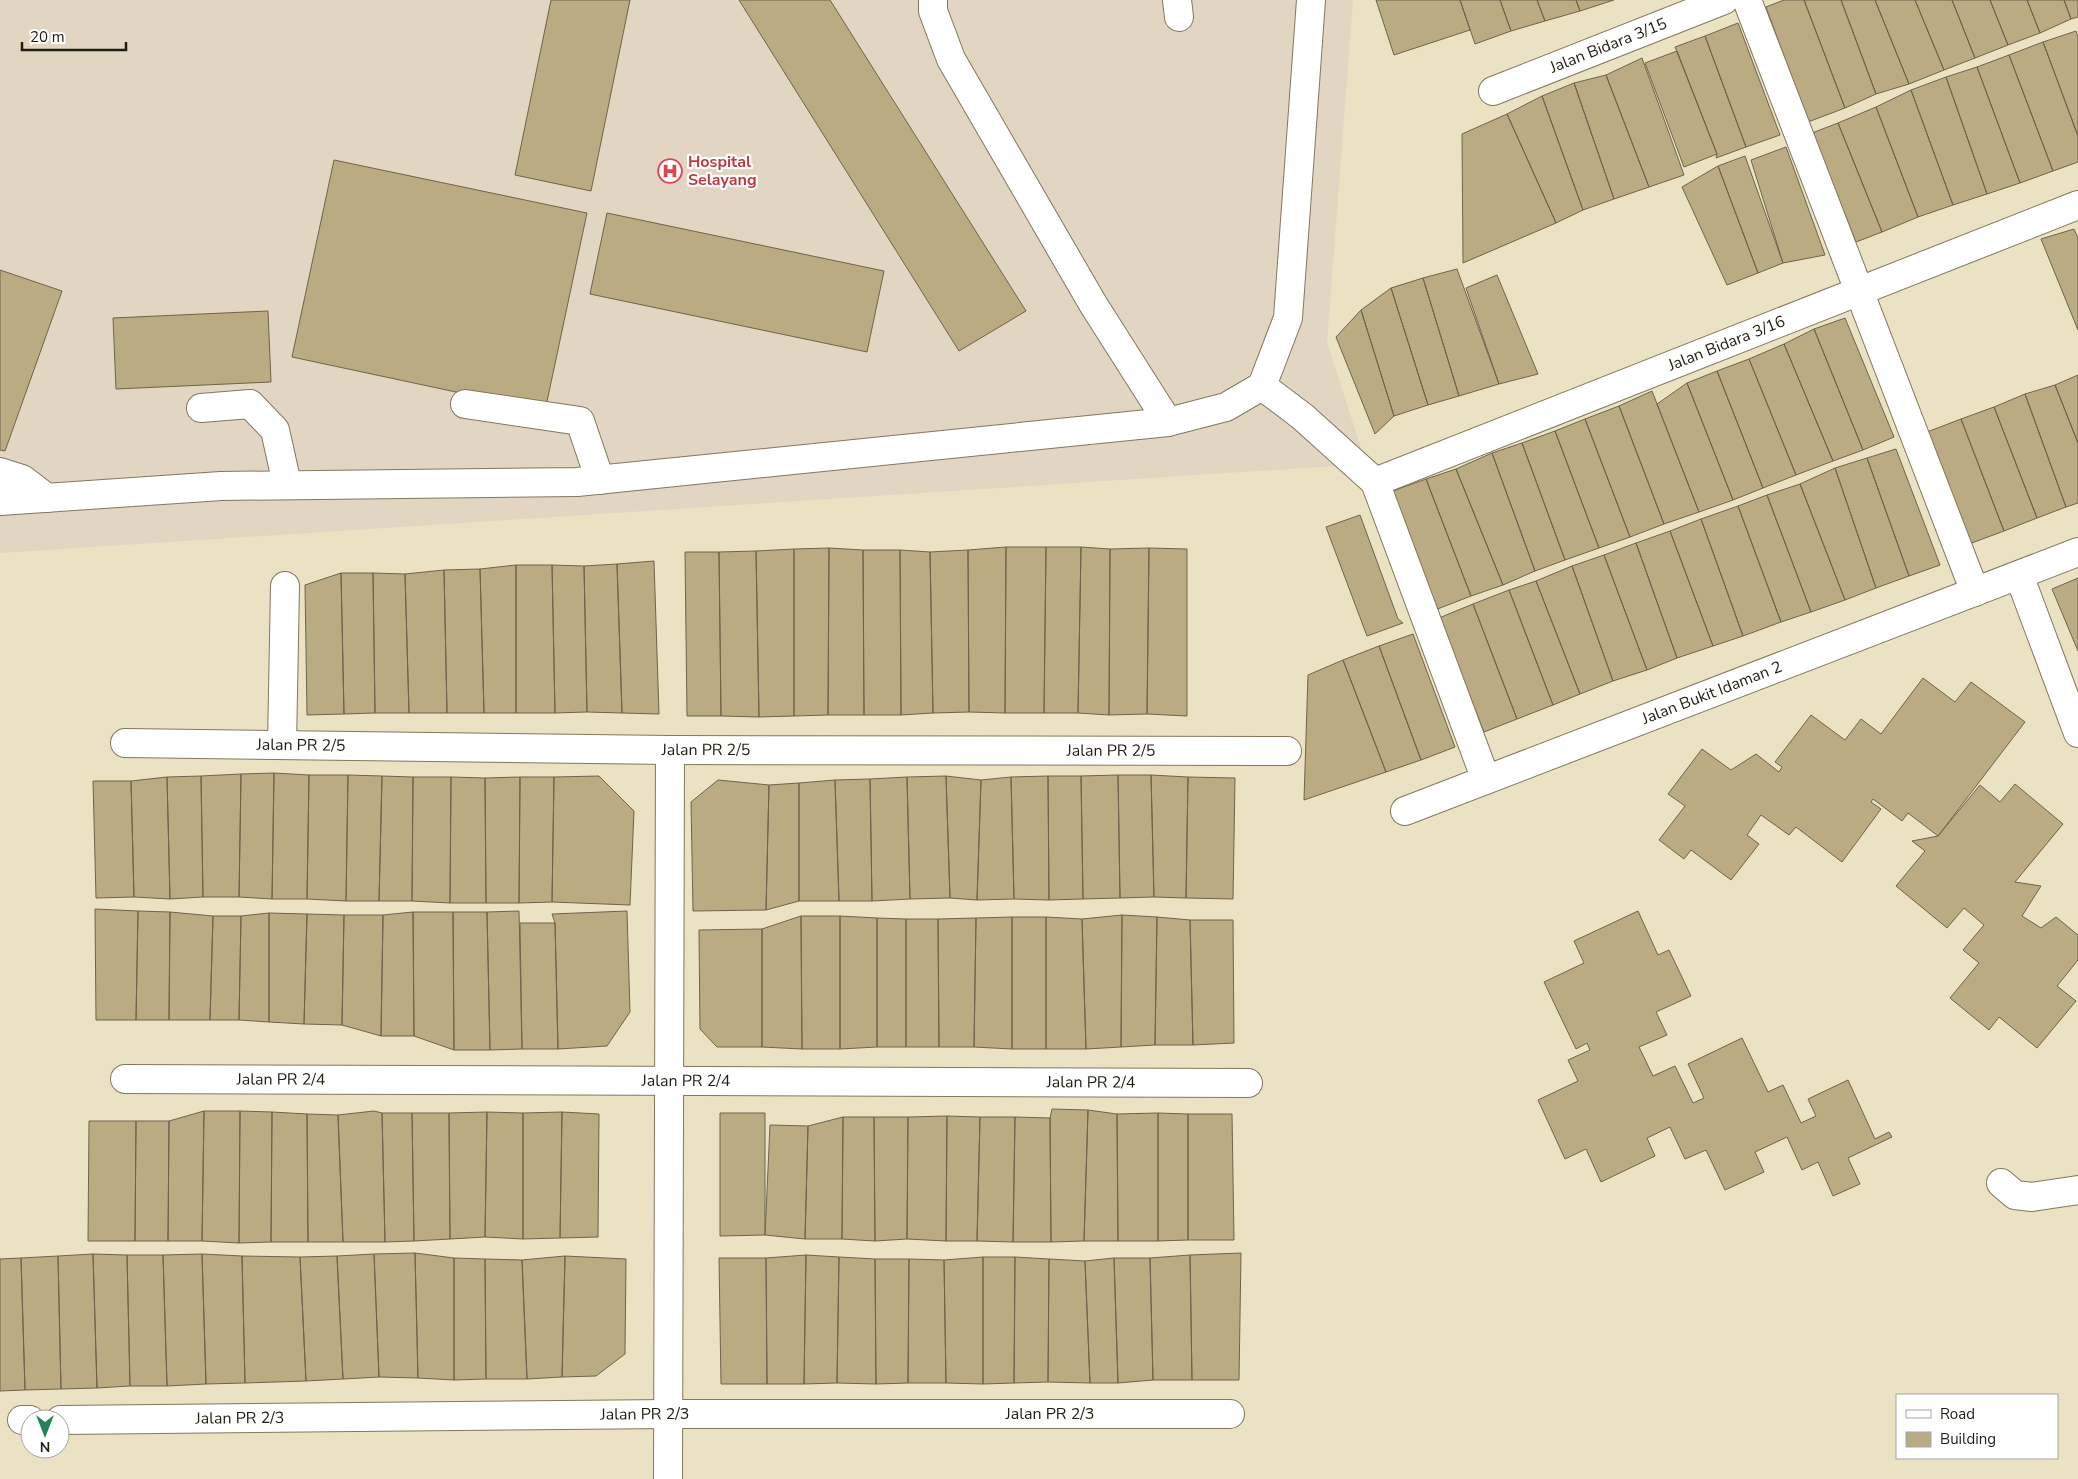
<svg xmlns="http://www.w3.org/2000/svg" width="2078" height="1479" viewBox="0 0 2078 1479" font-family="'Nunito Sans',sans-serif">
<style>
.medical{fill:#e2d5c2}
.building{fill:#baab82;stroke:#6e644a}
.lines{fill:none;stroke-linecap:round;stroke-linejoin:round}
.minor-casing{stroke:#82785d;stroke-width:30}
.minor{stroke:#fff;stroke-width:28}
.labels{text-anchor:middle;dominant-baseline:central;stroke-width:4.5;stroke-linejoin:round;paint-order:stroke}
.street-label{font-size:16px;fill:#211d12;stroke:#fff}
.health-label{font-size:16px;font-weight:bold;fill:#be3a42;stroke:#fff;text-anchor:start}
</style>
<rect width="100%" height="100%" fill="#ebe1c3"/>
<!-- medical -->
<path class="medical" d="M0,0H1353L1327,342L1366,464L0,553Z"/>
<!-- building -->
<path class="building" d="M551,0H630L591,191L515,175Z
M739,0H830L1026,311L959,351Z
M1376,0H1460L1470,30L1394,55Z
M1460,0H1500L1511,31L1475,44Z
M1500,0H1537L1545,21L1511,31Z
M1537,0H1576L1580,11L1545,21Z
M1576,0H1614L1580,11Z
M1784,0H1804L1845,108L1808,122L1766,7Z
M1804,0H1841L1876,94L1845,108Z
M1841,0H1875L1909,84L1876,94Z
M1875,0H1915L1944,70L1909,84Z
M1915,0H1952L1975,58L1944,70Z
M1952,0H1990L2008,45L1975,58Z
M1990,0H2027L2040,33L2008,45Z
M2027,0H2064L2071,19L2040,33Z
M2064,0H2078V17L2071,19Z
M1738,23L1780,135L1746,147L1705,36Z
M2076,31L2078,37V136L2043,42Z
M1705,36L1746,147L1716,158L1717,154L1675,47Z
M2043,42L2078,136V162L2053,171L2009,55Z
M1677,51L1717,154L1684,167L1645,63Z
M2009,55L2053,171L2020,183L1977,67Z
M1642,58L1684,175L1649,187L1606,75Z
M1977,67L2020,183L1987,194L1946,77Z
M1606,75L1649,187L1614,199L1574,83Z
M1946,77L1987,194L1953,205L1911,90Z
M1574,83L1614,199L1583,210L1542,96Z
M1911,90L1953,205L1918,217L1876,107Z
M1542,96L1583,210L1556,223L1507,114Z
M1876,107L1918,217L1882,232L1838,123Z
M1507,114L1556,223L1463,263L1462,134Z
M1838,123L1882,232L1856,242L1812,133Z
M1786,147L1825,255L1783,263L1751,160Z
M1745,156L1783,263L1758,273L1718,166Z
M334,160L587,213L545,411L292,357Z
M1718,166L1758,273L1727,285L1682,187Z
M607,213L884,271L867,352L590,294Z
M2074,229L2078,238V330L2041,239Z
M1457,269L1499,384L1459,396L1423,278Z
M0,270L62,291L5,451L0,450Z
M1497,275L1538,374L1499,384L1466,288Z
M1423,278L1459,396L1428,405L1391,288Z
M1391,288L1428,405L1394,416L1361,310Z
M1361,310L1394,416L1375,434L1336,337Z
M268,311L271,382L116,389L113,318Z
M1845,318L1894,437L1863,450L1814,329Z
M1814,329L1863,450L1833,461L1784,344Z
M1784,344L1833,461L1796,475L1749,359Z
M1749,359L1796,475L1763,488L1717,371Z
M1717,371L1763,488L1733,500L1687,383Z
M2078,375V443L2055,385Z
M1687,383L1733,500L1699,512L1657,404Z
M2055,385L2078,443V503L2066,507L2025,394Z
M1652,391L1699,512L1664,524L1619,406Z
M2025,394L2066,507L2037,518L1994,407Z
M1619,406L1664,524L1630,537L1585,419Z
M1994,407L2037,518L2004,531L1961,419Z
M1585,419L1630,537L1599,548L1555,431Z
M1961,419L2004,531L1969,544L1927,432Z
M1555,431L1599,548L1565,560L1522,443Z
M1522,443L1565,560L1535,571L1492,453Z
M1896,449L1940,565L1909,576L1867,458Z
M1492,453L1535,571L1503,585L1456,469Z
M1867,458L1909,576L1876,588L1835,468Z
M1835,468L1876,588L1845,600L1800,484Z
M1456,469L1503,585L1471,596L1426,479Z
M1426,479L1471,596L1435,610L1390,492Z
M1800,484L1845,600L1811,612L1767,495Z
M1767,495L1811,612L1781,622L1738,506Z
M1738,506L1781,622L1743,636L1701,519Z
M1360,515L1398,619L1403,623L1367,636L1326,527Z
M1701,519L1743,636L1713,646L1670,531Z
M1670,531L1713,646L1677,658L1636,543Z
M1636,543L1677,658L1647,670L1604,555Z
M1006,547H1046L1044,713H1005Z
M1006,547L1005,713L969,712L968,550Z
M1046,547H1081L1078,713H1044Z
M1081,547L1110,549L1109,715L1078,713Z
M829,548L863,550L864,715H828Z
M829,548L828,715L794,716V549Z
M1149,548L1187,549V716L1147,714Z
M1149,548L1147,714L1109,715L1110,549Z
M794,549V716L759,717L756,551Z
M863,550H900L901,715H864Z
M900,550L930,552L933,713L901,715Z
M968,550L969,712L933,713L930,552Z
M756,551L759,717L721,716L719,552Z
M685,552H719L721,716H687Z
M1604,555L1647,670L1613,681L1572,566Z
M654,561L659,714L622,713L617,564Z
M617,564L622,713L587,712L584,566Z
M516,565H552L555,713H516Z
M516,565V713H484L480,569Z
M552,565L584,566L587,712L555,713Z
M1572,566L1613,681L1580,694L1536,581Z
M480,569L484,713H447L444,570Z
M444,570L447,713H409L405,574Z
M341,573H373L375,713L344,714Z
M341,573L344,714L307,715L305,585Z
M373,573L405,574L409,713H375Z
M2078,578V651L2052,589Z
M1536,581L1580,694L1553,705L1509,590Z
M1509,590L1553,705L1517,719L1473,604Z
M1473,604L1517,719L1484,732L1439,618Z
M1413,634L1455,747L1421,760L1379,646Z
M1379,646L1421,760L1386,772L1343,660Z
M1343,660L1386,772L1304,800L1308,675Z
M1923,678L1955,702L1971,682L2025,722L1938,836L1908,813L1902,821L1873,799L1871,802L1881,809L1842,862L1796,827L1789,835L1761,815L1747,835L1759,844L1731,880L1691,850L1684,859L1659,840L1685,806L1668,794L1702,749L1731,770L1756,754L1779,772L1782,767L1775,762L1811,715L1845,740L1861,719L1881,734Z
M274,773L309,775L307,899H272Z
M274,773L272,899L239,897L241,774Z
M241,774L239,897H203L201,776Z
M309,775H348L346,901L307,899Z
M348,775L382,776L379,901H346Z
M1118,775L1120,898L1083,899L1081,776Z
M1118,775H1151L1154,897L1120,898Z
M1151,775L1188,777L1186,898L1154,897Z
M201,776L203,897L170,899L167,777Z
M382,776L413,777L412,901H379Z
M599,776L634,811L630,905L552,902L554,777Z
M946,776L950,898L910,899L907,777Z
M946,776L981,780L977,900L950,898Z
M1048,776L1049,900L1014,899L1011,777Z
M1048,776H1081L1083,899L1049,900Z
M167,777L170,899L134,897L131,781Z
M413,777H451L450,903L412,901Z
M451,777L485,778L486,903H450Z
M520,777H554L552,902L519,903Z
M520,777L519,903H486L485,778Z
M907,777L910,899L872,901L870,779Z
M1011,777L1014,899L977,900L981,780Z
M1188,777L1235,778L1233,899L1186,898Z
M870,779L872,901H839L835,780Z
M718,780L769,785L766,910L693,911L691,802Z
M835,780L839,901H799V783Z
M93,781H131L134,897L96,898Z
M799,783V901L766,910L769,785Z
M2015,784L2063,824L2015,882L2041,886L2022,916L2041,928L2056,917L2078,935V960L2057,986L2076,1001L2037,1048L1999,1017L1989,1030L1950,998L1979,963L1963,950L1984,925L1964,908L1947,928L1896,886L1925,851L1912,841L1938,836L1980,785L2000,802Z
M95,909L138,911L136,1020H96Z
M138,911L170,912L169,1020H136Z
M519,911L522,1049L490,1050L487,912Z
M627,911L630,1012L607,1046L558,1049L555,923L552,914Z
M1638,911L1658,955L1669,950L1691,996L1656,1012L1667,1035L1639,1047L1653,1076L1675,1066L1693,1103L1704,1098L1688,1064L1742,1038L1768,1092L1783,1085L1801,1123L1816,1116L1808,1099L1848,1080L1875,1139L1889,1132L1892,1137L1848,1158L1860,1184L1833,1196L1818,1162L1802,1170L1787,1137L1755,1152L1764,1172L1725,1190L1706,1150L1685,1159L1670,1127L1647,1138L1655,1156L1601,1182L1586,1149L1565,1159L1538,1100L1578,1081L1568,1060L1590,1050L1587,1043L1576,1049L1544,982L1584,963L1574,941Z
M170,912L213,916L210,1020H169Z
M413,912L414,1036H381L383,915Z
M413,912H453L454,1050L414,1036Z
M453,912H487L490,1050H454Z
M269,913V1022L239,1020L241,916Z
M269,913L307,914L304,1024L269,1022Z
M307,914L344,915L342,1025L304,1024Z
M344,915H383L381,1036L342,1025Z
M1122,915L1157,917L1155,1045L1121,1047Z
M1122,915L1121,1047L1086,1049L1082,919Z
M213,916H241L239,1020H210Z
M801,916H840V1049H802Z
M801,916L802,1049L762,1047V929Z
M840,916L877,918V1047L840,1049Z
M1012,917H1046V1049H1012Z
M1012,917V1049L974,1047L976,918Z
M1046,917L1082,919L1086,1049H1046Z
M1157,917L1190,920L1193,1045H1155Z
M877,918L906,919V1047H877Z
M976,918L974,1047H939L938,919Z
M906,919H938L939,1047H906Z
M1190,920H1233L1234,1043L1193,1045Z
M520,923H555L558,1049H522Z
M762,929V1047H717L700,1029L699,930Z
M1052,1109L1088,1110L1084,1241L1051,1242L1050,1118Z
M1088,1110L1117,1114L1118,1241H1084Z
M204,1111H240L239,1243L202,1241Z
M204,1111L202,1241H168L169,1121Z
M240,1111L272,1112L271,1242L239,1243Z
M374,1111L382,1113L385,1242H343L338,1115Z
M272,1112L307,1114L308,1242H271Z
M487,1112L523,1113V1239L485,1237Z
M487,1112L485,1237L450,1239L449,1113Z
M562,1112L599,1114L598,1237L560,1238Z
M562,1112L560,1238L523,1239V1113Z
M382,1113H412L414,1241L385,1242Z
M412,1113H449L450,1239L414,1241Z
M720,1113H765V1235L720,1236Z
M1158,1113L1188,1114V1240L1158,1241Z
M1158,1113V1241H1118L1117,1114Z
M307,1114L338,1115L343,1242H308Z
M1188,1114H1232L1234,1240H1188Z
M947,1116L980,1117L977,1241H946Z
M947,1116L946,1241L907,1239L908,1117Z
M843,1117H874L875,1241L842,1239Z
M843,1117L842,1239H805L808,1126Z
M874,1117H908L907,1239L875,1241Z
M980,1117H1015L1013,1242L977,1241Z
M1015,1117L1050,1118L1051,1242H1013Z
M89,1121H136L135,1241H88Z
M136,1121H169L168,1241H135Z
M770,1125L808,1126L805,1239L765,1235Z
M415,1253L454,1258V1380L418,1378Z
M415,1253L418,1378L379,1377L374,1254Z
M1241,1253L1239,1380H1192L1190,1255Z
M93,1254L127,1255L130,1386L97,1388Z
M93,1254L97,1388L61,1389L58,1256Z
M202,1254L242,1256L245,1383L206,1384Z
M202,1254L206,1384L167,1386L163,1255Z
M374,1254L379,1377L343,1379L337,1256Z
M127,1255H163L167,1386H130Z
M806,1255L839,1257L837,1383L804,1384Z
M806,1255L804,1384H767L766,1258Z
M1190,1255L1192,1380H1153L1150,1258Z
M58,1256L61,1389L25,1390L21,1258Z
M242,1256L300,1257L306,1381L245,1383Z
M337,1256L343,1379L306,1381L300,1257Z
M565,1256L626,1259L625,1354L596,1376L562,1377Z
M565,1256L562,1377L527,1379L522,1260Z
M839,1257L875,1259L876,1384L837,1383Z
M983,1257H1015L1014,1383L983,1384Z
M983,1257V1384L946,1383L944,1260Z
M1015,1257L1049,1259L1048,1382L1014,1383Z
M21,1258L25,1390L0,1391V1259Z
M454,1258L485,1259L486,1379L454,1380Z
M719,1258H766L767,1384H721Z
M1114,1258H1150L1153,1380L1118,1383Z
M1114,1258L1118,1383H1090L1085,1261Z
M485,1259L522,1260L527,1379H486Z
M875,1259H909L908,1383L876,1384Z
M909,1259L944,1260L946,1383H908Z
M1049,1259L1085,1261L1090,1383L1048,1382Z"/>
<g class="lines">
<!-- minor casing -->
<g class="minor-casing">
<g id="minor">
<path d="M933,0V11L951,59L1093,304L1168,422"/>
<path d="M1177,0L1179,17"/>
<path d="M1747,0L1975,592"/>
<path id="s1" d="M1493,91L1724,0"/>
<path d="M1262,386L1303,417L1375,482L1486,780"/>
<path d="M465,404L580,421L600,480"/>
<path d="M201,408L250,404L275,430L287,484"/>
<path d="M0,472L22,479L47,498"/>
<path id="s2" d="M1375,482L2078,205"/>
<path d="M0,501L221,486L577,482L1168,422L1226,407L1262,386L1288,318L1311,0"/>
<path d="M2019,575L2078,733"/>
<path id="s3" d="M125,743L670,750L1287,751"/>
<path d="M282,745L285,586"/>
<path id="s4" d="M1405,811L2078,552"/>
<path id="s5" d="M125,1079L1248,1083"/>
<path d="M2001,1183L2015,1195L2032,1197L2078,1190"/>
<path d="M22,1420H30"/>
<path id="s6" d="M60,1420L668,1414H1230"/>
<path d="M668,1479L670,750"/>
</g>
</g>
<!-- minor -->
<use href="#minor" class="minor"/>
</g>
<!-- icons -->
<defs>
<g id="hospital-ring" transform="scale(1.25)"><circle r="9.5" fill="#fff" stroke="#e0444e" stroke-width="1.5"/><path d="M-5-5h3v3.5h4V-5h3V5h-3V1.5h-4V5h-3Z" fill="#e0444e"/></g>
</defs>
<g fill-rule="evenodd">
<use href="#hospital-ring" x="670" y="171"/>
</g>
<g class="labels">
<!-- street labels -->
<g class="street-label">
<text stroke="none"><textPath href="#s1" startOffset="124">Jalan Bidara 3/15</textPath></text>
<text stroke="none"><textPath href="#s2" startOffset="378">Jalan Bidara 3/16</textPath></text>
<text stroke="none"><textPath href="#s4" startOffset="329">Jalan Bukit Idaman 2</textPath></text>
<text stroke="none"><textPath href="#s3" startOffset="176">Jalan PR 2/5</textPath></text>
<text stroke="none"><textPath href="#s3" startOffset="581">Jalan PR 2/5</textPath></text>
<text stroke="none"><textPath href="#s3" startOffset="986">Jalan PR 2/5</textPath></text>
<text stroke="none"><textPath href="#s5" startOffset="156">Jalan PR 2/4</textPath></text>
<text stroke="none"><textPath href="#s5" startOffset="561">Jalan PR 2/4</textPath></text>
<text stroke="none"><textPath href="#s5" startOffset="966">Jalan PR 2/4</textPath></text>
<text stroke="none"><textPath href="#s6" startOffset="585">Jalan PR 2/3</textPath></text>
<text stroke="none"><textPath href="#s6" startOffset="990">Jalan PR 2/3</textPath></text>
<text stroke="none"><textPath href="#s6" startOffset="180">Jalan PR 2/3</textPath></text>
</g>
<!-- health labels -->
<g class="health-label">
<text x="688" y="162">Hospital<tspan x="688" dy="18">Selayang</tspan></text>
</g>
</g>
<!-- legend -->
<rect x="1896" y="1394" width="162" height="65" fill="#ffffff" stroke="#a6a5a0"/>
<rect x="1906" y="1410" width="25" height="8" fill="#ffffff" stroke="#a6a5a0"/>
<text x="1940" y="1419" font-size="15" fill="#211d12">Road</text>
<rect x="1906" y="1432" width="25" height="15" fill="#baab82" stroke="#a6a5a0"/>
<text x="1940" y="1444" font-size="15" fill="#211d12">Building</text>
<!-- north arrow -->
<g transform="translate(45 1434) rotate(180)"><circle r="24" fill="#ffffff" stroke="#a6a5a0"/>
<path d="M0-4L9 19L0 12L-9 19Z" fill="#23825a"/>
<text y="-8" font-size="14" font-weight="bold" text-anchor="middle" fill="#211d12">N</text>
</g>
<!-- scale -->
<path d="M22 42v8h104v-8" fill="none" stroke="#211d12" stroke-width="2.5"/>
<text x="30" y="42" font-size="15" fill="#211d12" stroke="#ffffff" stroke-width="4" paint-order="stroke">20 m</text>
</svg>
